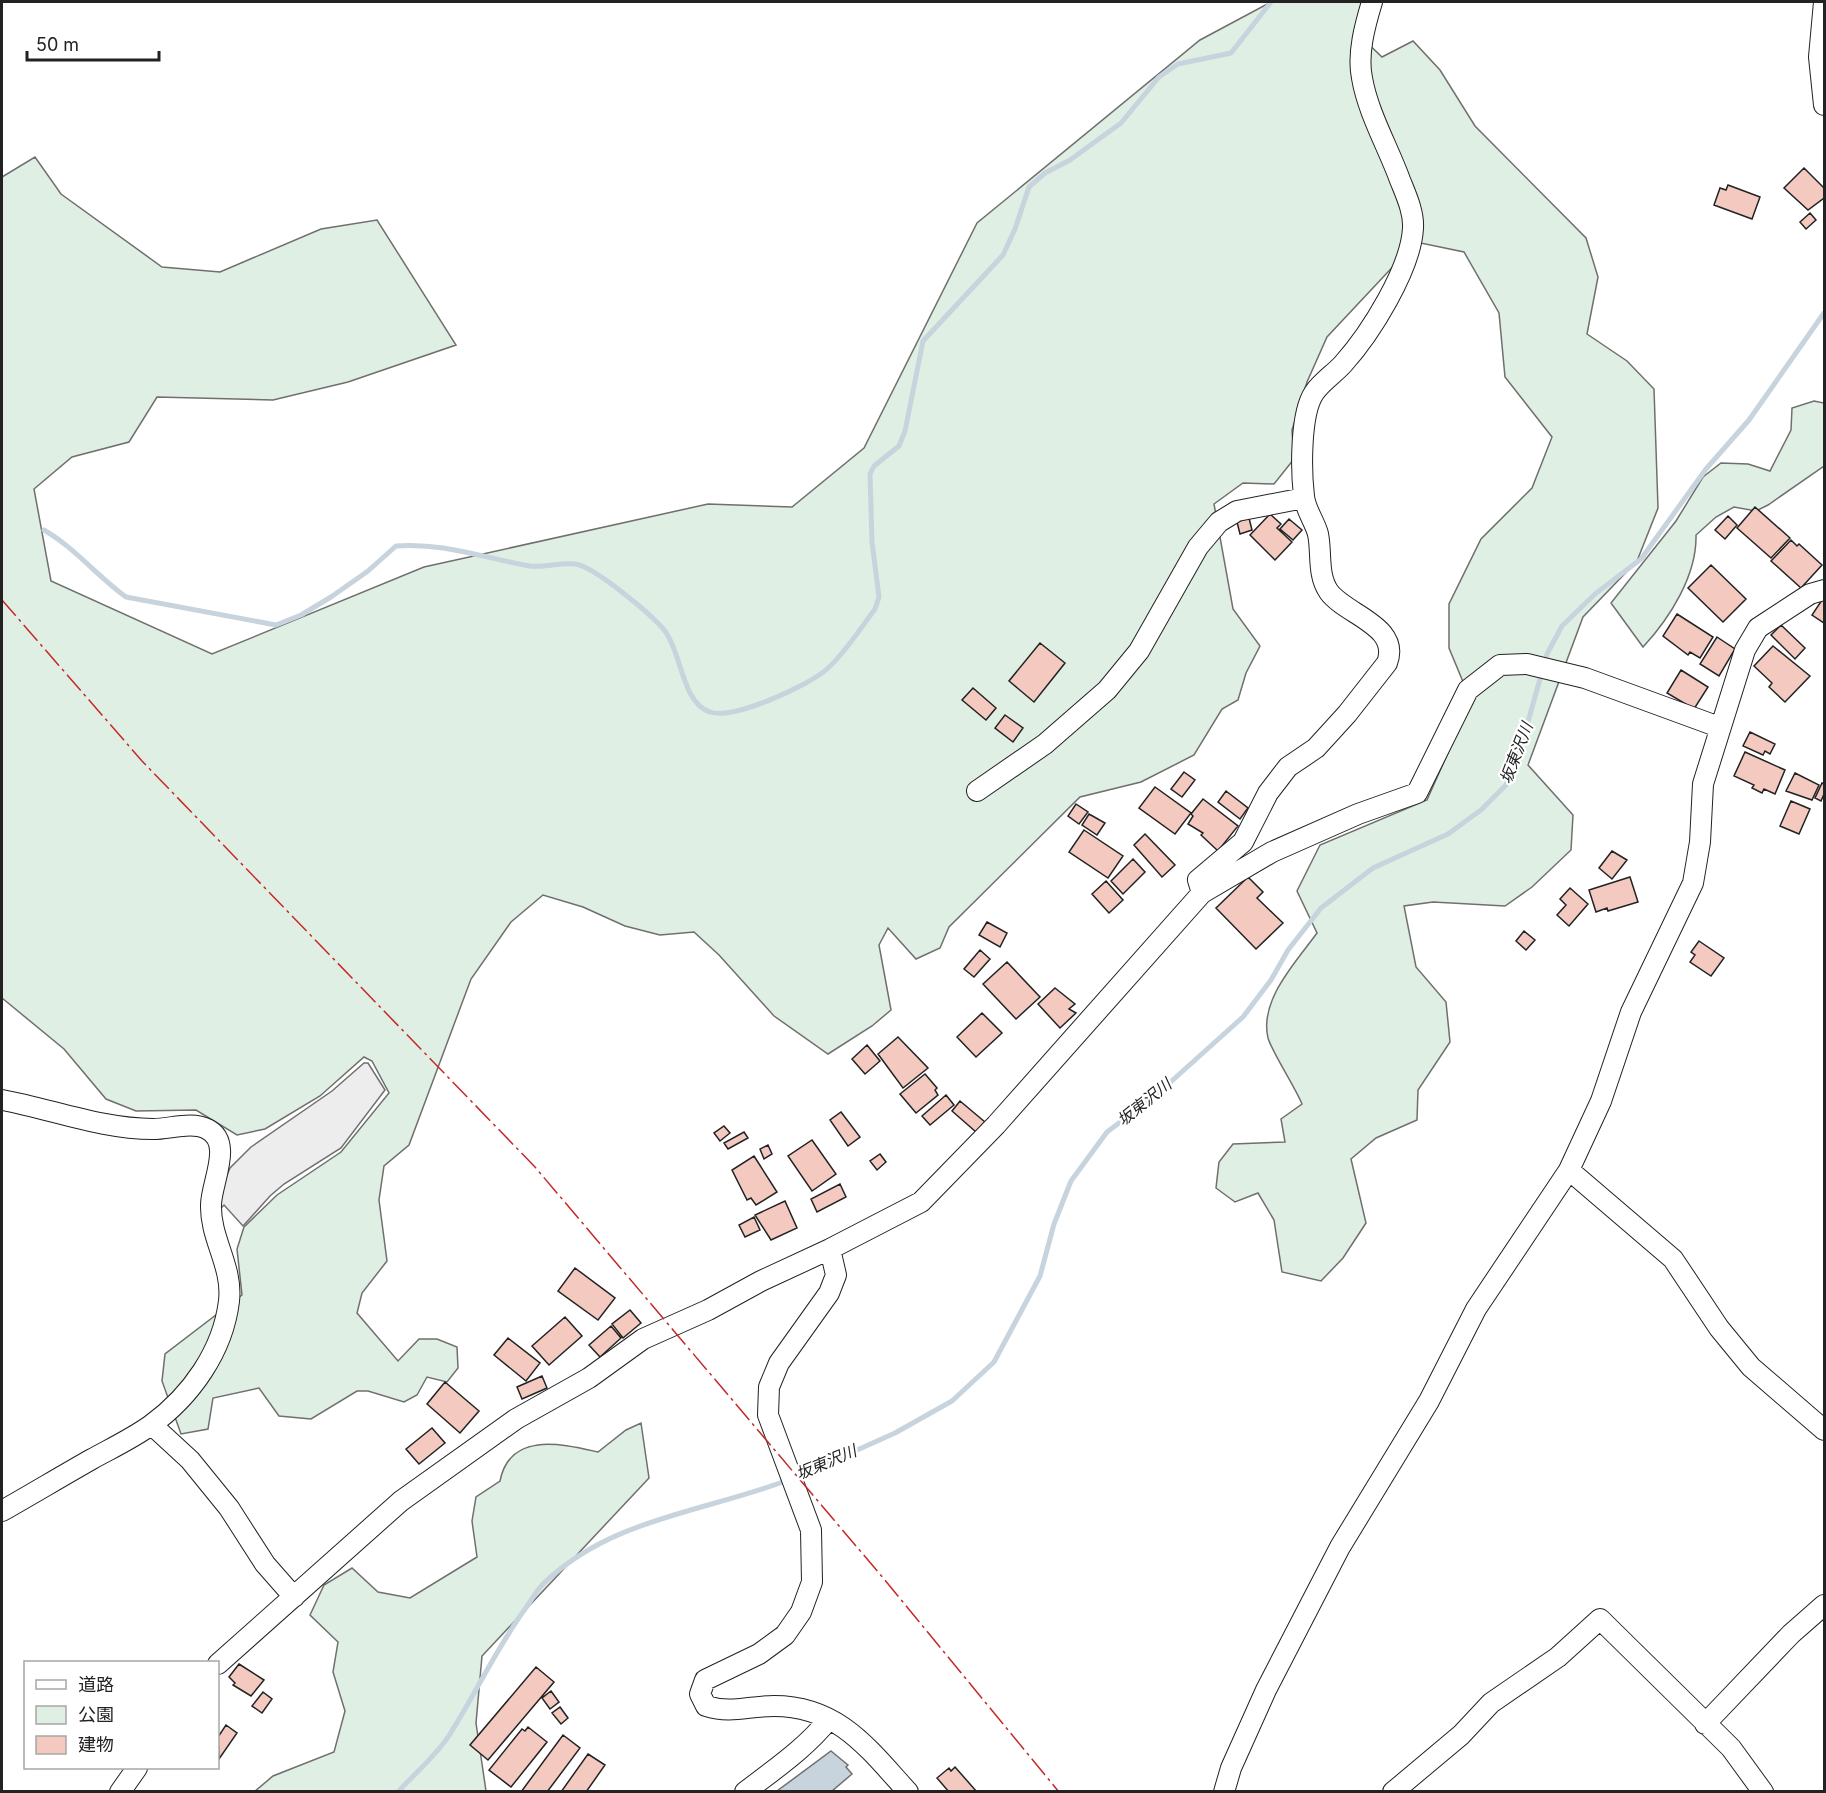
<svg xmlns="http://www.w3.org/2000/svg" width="1826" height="1793" viewBox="0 0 1826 1793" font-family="Inter,'Noto Sans JP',sans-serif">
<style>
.green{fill:#e0efe3;stroke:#6f6f6f;stroke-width:1.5}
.parking{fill:#ededed;stroke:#6f6f6f;stroke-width:1.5}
.water{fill:#c7d3dd;stroke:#6f6f6f;stroke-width:1.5}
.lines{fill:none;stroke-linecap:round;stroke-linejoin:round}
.stream{stroke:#c7d3dd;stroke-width:5}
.building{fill:#f3c9c0;stroke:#222;stroke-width:1.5}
.minor-casing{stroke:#222;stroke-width:22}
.minor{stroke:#fff;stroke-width:20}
.power{stroke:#c62828;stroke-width:1.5;stroke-dasharray:21 4.5 3 4.5;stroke-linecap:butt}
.labels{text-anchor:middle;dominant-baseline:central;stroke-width:4.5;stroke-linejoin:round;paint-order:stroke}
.water-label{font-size:16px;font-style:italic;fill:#222;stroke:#fff}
</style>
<rect width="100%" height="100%" fill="#fff"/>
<!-- green -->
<path class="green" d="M1271,2H1360L1364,10L1358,34L1382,57L1413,41L1440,70L1475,126L1586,238L1598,277L1587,334L1627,361L1654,389L1658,508L1637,561L1583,617L1528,765L1573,815L1571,850L1532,887L1505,906L1433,902L1404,906L1416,967L1446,1002L1450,1042L1418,1090L1417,1120L1376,1138L1351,1159L1366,1223L1343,1258L1321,1281L1282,1272L1274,1220L1258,1193L1235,1202L1216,1188L1219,1162L1233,1144L1285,1142L1281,1119L1302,1104C1295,1087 1272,1052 1268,1038C1259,1000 1296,962 1317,933L1297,891L1320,845L1427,800L1471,701L1449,648V604L1481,539L1532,488L1552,437L1505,377L1499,313L1464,252L1416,242L1327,337L1307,382L1292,430L1294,459L1274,484L1243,483L1214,504L1233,609L1260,646L1246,673L1238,700L1222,709L1194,755L1141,782L1080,797L949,927L940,948L916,959L888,928L879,945L891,1010L872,1026L828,1054L774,1016L719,955L694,932L660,935L625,926L583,907L543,895L511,922L471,979L409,1145L384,1166L379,1200L387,1261L362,1293L357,1313L398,1361L419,1339H437L457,1347L458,1368L447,1382L427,1377L417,1395L404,1402L368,1391H357L311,1419L279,1416L259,1388L213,1398L208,1429L181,1434L162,1381L165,1354L242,1295L237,1249L244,1227L277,1195L341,1152L389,1093L372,1061L364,1057L320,1096L265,1129L237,1135L196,1110L136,1111L106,1099L64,1049L2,998V177L35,157L61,194L162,267L220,272L321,229L377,220L456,345L348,382L273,400L157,397L129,442L72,457L34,489L51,581L212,654L424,567L708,504L792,507L864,448L977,223L1200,40Z
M1814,401L1824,403V466L1768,505L1756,511L1734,507L1716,517L1696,535C1697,575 1670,618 1643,647L1611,603L1676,521L1703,477L1721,463L1748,464L1770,471L1791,430L1792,408Z
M641,1423L649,1478L482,1656L476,1723L486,1791L254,1792L273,1776L334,1752L345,1711L333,1672L338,1642L310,1615L324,1585L352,1568L378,1592L410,1598L477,1557L472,1521L476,1497L500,1481C510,1431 562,1444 598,1452L626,1430Z"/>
<!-- parking -->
<path class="parking" d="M364,1063H368L385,1090L341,1148L284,1184L270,1196L243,1226L224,1205L218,1211L219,1194L230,1168L251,1147L332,1091Z"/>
<!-- water -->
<path class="water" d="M831,1751L848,1765L846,1767L852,1774L832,1791H777Z"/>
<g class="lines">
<!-- stream -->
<path class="stream" d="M44,530C75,548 97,576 126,597L276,625L301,615L331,597L368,571L396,546C442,542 484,558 530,566C545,568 560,562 575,564C594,566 652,615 665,631C682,654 682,703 710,712C733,720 808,686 827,669C845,653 860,629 875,609L879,597L872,542L870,474L874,466L899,446L905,431L923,341L1003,255L1015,229L1029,187L1045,173L1070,160L1121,123L1159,77L1178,64L1231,53L1271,2
M797,1477L895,1433L952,1401L994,1362L1040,1276L1054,1224L1071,1181L1107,1132L1155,1096L1243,1017L1271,980L1288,950L1321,908L1373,868L1448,834L1481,810L1506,785L1524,736L1547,654L1562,626L1595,594L1641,559L1706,469L1749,420L1824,313
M398,1792C415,1773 437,1755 450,1734C476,1693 496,1649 525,1609C531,1601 536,1591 543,1584C611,1518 705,1512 788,1480"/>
</g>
<!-- building -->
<path class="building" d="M1804,168L1824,188V198L1808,210L1784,188Z
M1728,185L1760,197L1752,219L1714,205L1720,188L1726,190Z
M1810,213L1816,220L1806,229L1800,222Z
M1755,507L1790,538L1771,558L1737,528Z
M1270,514L1281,524L1277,528L1292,542L1275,560L1250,535Z
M1728,516L1737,525L1725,539L1715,530Z
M1249,518L1252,530L1240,534L1237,522Z
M1289,519L1302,530L1293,540L1280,529Z
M1791,540L1797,546L1799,544L1822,565L1801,588L1771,561Z
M1711,565L1746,599L1723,622L1688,588Z
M1824,597V623L1812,615Z
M1677,614L1713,637L1700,658L1690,652L1688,655L1663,636Z
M1781,625L1805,648L1795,659L1771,635Z
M1717,637L1735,649L1719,676L1700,664Z
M1040,643L1065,663L1034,702L1009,681Z
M1773,646L1810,676L1785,702L1769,687L1772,683L1754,666Z
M1681,670L1708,687L1694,709L1667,693Z
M973,688L996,708L986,720L962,700Z
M1005,715L1023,728L1013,742L995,728Z
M1750,732L1775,744L1770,754L1765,751L1763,755L1743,746Z
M1745,752L1785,770L1775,794L1764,789L1762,793L1752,788L1754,785L1734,776Z
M1184,772L1195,780L1182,797L1171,789Z
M1795,773L1819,785L1812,800L1786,791Z
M1822,783L1824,784V794L1821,801L1815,798Z
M1155,787L1191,813L1175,834L1139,808Z
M1226,791L1248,808L1240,819L1218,802Z
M1203,799L1238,826L1218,851L1201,835L1203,833L1188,824L1193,816L1191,814Z
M1791,801L1810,809L1799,834L1780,826Z
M1076,804L1088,812L1079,824L1068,816Z
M1089,814L1105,823L1097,835L1082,825Z
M1084,830L1123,856L1108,878L1069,852Z
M1145,834L1175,865L1162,877L1134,845Z
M1612,851L1627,860L1612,879L1599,868Z
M1133,859L1145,872L1123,894L1111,881Z
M1248,877L1263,892L1257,898L1283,923L1256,949L1216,908Z
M1630,877L1638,902L1608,911L1607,908L1596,912L1589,890Z
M1106,881L1123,900L1109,913L1092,894Z
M1570,888L1588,904L1569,926L1557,915L1566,905L1560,899Z
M987,922L1007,933L1000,947L979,935Z
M1524,931L1535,940L1526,950L1516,941Z
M1699,941L1724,958L1711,976L1690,962L1695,955L1691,952Z
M980,950L990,959L974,977L964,969Z
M1007,962L1040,997L1016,1019L983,984Z
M1055,988L1075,1004L1069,1009L1076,1013L1060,1028L1038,1004Z
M982,1013L1002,1033L976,1057L957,1037Z
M898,1037L928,1068L903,1088L878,1054Z
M867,1045L880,1061L865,1074L852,1059Z
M925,1074L937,1088L935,1090L938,1095L916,1113L900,1094Z
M946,1095L954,1105L930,1125L922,1116Z
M960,1101L985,1122L976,1132L952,1111Z
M841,1112L860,1137L848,1146L830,1120Z
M724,1126L730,1133L720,1141L714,1133Z
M744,1132L748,1138L728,1149L724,1143Z
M812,1140L836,1174L812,1191L788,1156Z
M768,1145L772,1154L764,1159L760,1149Z
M880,1154L886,1162L877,1170L870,1161Z
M754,1156L777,1192L756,1205L751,1198L747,1200L732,1170Z
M840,1184L846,1197L817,1212L811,1199Z
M785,1201L797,1228L771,1240L755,1215Z
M754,1217L760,1230L745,1237L739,1225Z
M575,1268L615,1298L598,1320L558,1291Z
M630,1310L641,1323L623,1338L612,1324Z
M565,1317L582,1336L549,1365L532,1346Z
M611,1326L621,1338L600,1357L589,1345Z
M508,1338L540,1363L526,1381L494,1355Z
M542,1376L547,1388L522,1399L517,1387Z
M445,1382L479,1411L460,1433L427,1404Z
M432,1428L445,1443L419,1464L406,1449Z
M239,1664L264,1680L251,1696L233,1685L235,1683L229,1677Z
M536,1667L554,1682L488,1760L470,1745Z
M551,1691L559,1702L550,1709L542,1698Z
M263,1692L272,1699L262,1713L252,1706Z
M560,1707L568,1718L561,1724L552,1713Z
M226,1725L237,1733L219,1759L218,1737Z
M528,1727L547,1742L511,1787L489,1770L522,1729L525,1731Z
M563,1735L580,1748L547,1792H521Z
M588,1754L605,1765L586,1792H561Z
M955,1767L977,1792H949L937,1778L949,1768L951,1771Z"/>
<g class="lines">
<!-- minor casing -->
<g class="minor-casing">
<path id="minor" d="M1824,2L1819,57L1824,105
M977,791L1045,744L1107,690L1139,651L1198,547L1219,522L1237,511L1304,498
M1202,893L1198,880L1243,842L1268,793L1288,767L1316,748L1347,714L1387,663C1401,626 1346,615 1329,592C1317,575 1322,553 1318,534C1315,522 1305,509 1304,496C1301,471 1300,414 1314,393C1321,382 1334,374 1343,364C1370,334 1411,269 1413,228C1414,212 1406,195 1400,180C1388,147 1368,113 1362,78C1357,54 1365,25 1372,2
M2,1100C51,1109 102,1129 153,1129C170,1129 192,1121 207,1129C234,1142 211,1183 211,1205C210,1239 233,1266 229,1301C223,1351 191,1396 151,1425C133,1438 112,1448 92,1459C62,1476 32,1494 2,1511
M1569,1170L1673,1259L1719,1328L1751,1367L1824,1430
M830,1249L836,1275L829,1293L779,1363L769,1387L768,1415L811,1530L812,1582L801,1612L785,1635L759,1654L705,1680L700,1694L706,1706C732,1714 747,1706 774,1706C838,1706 868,1748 908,1792
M152,1425L190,1460L229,1508L265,1564L294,1597
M218,1664L401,1501L516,1419L589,1378L643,1339L708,1310L761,1281L830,1249L921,1202L996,1125L1202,893L1272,852L1358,814L1417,793L1468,690L1500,665L1527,664L1585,678L1719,727
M1705,1724L1791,1634L1824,1605
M120,1792L137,1768
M745,1792C775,1769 806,1748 829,1719
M1224,1792L1231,1768L1266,1690L1340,1547L1429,1401L1476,1309L1569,1170L1601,1101L1631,1012L1693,883L1700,842L1703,784L1745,650L1758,628L1810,594L1824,590
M1393,1792L1461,1735L1491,1703L1558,1657L1600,1619L1731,1748L1763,1792"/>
</g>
<!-- minor -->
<use href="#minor" class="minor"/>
<!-- power -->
<path class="power" d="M2,600L142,761L535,1167L884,1579L1059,1792"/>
</g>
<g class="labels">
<!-- water labels -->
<g class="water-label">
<text transform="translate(1516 753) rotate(-69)">坂東沢川</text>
<text transform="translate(1144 1102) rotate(-39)">坂東沢川</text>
<text transform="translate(826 1462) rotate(-23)">坂東沢川</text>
</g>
</g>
<!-- border -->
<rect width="1826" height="1793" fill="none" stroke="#222222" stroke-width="6"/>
<!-- legend -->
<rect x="24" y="1661" width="195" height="108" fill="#ffffff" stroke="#a7a7a7" stroke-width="1.5"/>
<rect x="36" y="1680" width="30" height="9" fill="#ffffff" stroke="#a7a7a7" stroke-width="1.5"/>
<text x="78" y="1691" font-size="18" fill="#222222">道路</text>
<rect x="36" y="1706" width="30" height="18" fill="#e0efe3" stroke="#a7a7a7" stroke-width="1.5"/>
<text x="78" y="1721" font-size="18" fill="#222222">公園</text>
<rect x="36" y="1736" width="30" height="18" fill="#f3c9c0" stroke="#a7a7a7" stroke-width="1.5"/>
<text x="78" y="1751" font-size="18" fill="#222222">建物</text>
<!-- scale -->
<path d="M27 51v9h132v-9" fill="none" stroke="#222222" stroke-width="3"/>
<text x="36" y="51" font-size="18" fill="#222222" stroke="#ffffff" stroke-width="4.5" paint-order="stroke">50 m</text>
</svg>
